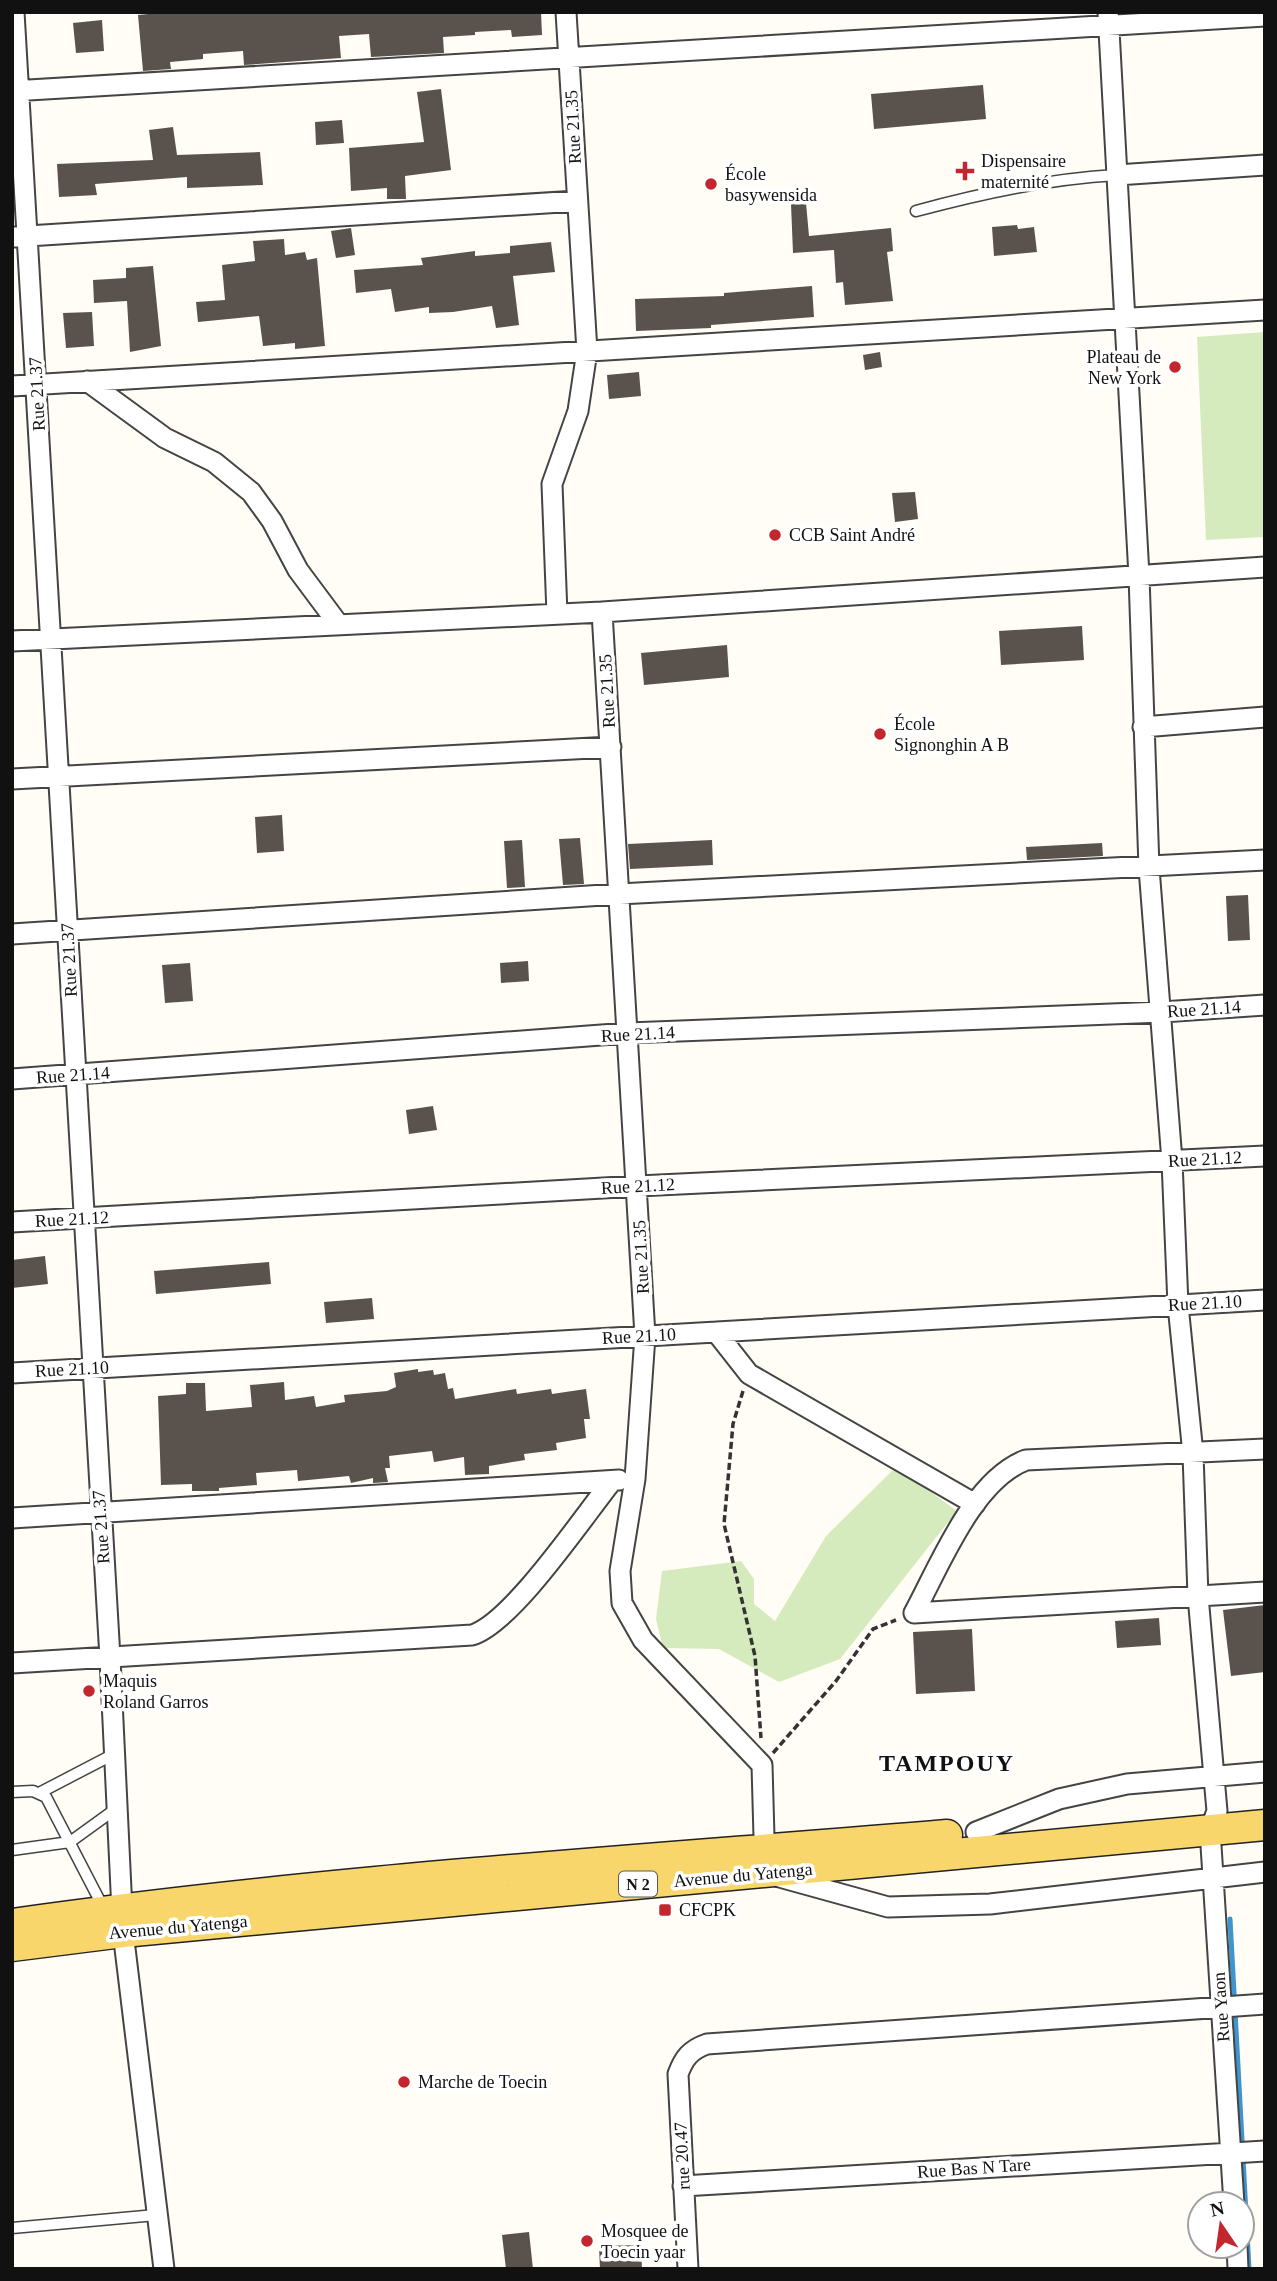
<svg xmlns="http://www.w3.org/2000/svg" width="1277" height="2281" viewBox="0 0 1277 2281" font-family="Georgia,serif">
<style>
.green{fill:#d5ebbd}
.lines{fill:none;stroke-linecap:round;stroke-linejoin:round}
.stream{stroke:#3f96cf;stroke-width:5}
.building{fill:#5a524d}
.lane-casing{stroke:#444;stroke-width:13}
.street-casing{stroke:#444;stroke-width:23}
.primary-casing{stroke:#222;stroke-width:33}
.path{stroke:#333;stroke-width:3.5;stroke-dasharray:7 3.5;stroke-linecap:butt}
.lane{stroke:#fff;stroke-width:10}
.street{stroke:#fff;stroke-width:19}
.primary{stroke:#f9d66b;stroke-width:30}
.poi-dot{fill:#c4262e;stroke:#fff;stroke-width:2.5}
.labels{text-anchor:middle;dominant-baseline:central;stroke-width:7;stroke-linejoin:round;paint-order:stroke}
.shield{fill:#fff;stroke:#585858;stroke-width:2}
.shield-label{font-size:16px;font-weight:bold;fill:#111}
.street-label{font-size:18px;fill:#111;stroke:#fff}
.poi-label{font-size:18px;fill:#111;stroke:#fff;text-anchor:start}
.district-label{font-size:24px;font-weight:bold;letter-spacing:2px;fill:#111;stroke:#fff}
</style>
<rect width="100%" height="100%" fill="#fffdf5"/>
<!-- green -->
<path class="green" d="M1265,332V537L1206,540L1197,337Z
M896,1467L957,1511L840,1659L779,1682L719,1649L663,1648L656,1619L662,1571L741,1561L754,1579V1604L775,1621L826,1536Z"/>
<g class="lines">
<!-- stream -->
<path class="stream" d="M1230,1919L1249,2269"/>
</g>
<!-- building -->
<path class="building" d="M168,12H541L542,35L512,37L511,30L475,32V35L443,37L444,53L371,57L369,34L339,36L341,58L244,65L243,51L203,54V59L170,62L171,69L143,71L138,15Z
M102,20L104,51L76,53L73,23Z
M983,85L986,119L874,129L871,94Z
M441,89L451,170L405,176L406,199H387V188L351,191L349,148L424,142L417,92Z
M342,120L344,143L316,145L315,122Z
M173,127L177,155L260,152L263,185L187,188V177L95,184L97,195L59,197L57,164L153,160L149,130Z
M806,203L809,236L891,228L893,251L887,252L893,301L845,305L843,282L836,283L834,250L793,253L791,204Z
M1017,225L1018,229L1034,227L1037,252L994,256L992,227Z
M351,228L355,255L336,258L331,231Z
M284,239L285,255L305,252L307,260L317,258L325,346L295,349V343L263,346L259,316L198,322L196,302L225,300L222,265L255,261L253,241Z
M551,242L555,272L513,276L519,325L496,328L492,306L453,312L429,313V307L395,312L391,289L356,293L354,270L423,265L421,258L475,251V256L510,253V246Z
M153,266L161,346L130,352L127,301L94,303L93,280L126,278V268Z
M812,286L814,317L711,325V328L636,331L635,299L724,296V293Z
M92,312L94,346L66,348L63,313Z
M880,352L882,367L865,370L863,355Z
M639,372L641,396L609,399L607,375Z
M915,492L918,519L895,522L892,493Z
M1082,626L1084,660L1001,665L999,631Z
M727,645L729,677L644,685L641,653Z
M282,815L284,851L257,853L255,817Z
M580,838L584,884L563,885L559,839Z
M522,840L525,887L507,888L504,841Z
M712,840L713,865L630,869L628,844Z
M1102,843L1103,856L1027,860L1026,847Z
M1248,895L1250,940L1228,941L1226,896Z
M528,961L529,981L501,983L500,963Z
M190,963L193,1001L165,1003L162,965Z
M433,1106L437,1130L409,1134L406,1110Z
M45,1256L48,1284L12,1288V1260Z
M269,1262L271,1284L156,1294L154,1271Z
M372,1298L374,1319L326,1323L324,1302Z
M418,1369V1372L433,1370L434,1375L445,1373L448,1389L453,1388L455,1399L516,1389L517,1394L551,1389L552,1394L586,1389L590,1419H584L586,1438L556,1443L557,1450L524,1454L525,1460L489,1466V1474L465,1475L464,1457L434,1462L432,1451L389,1456L390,1468H385L388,1482L373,1483V1478L351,1483L349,1476L298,1481L297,1470L256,1473L257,1485L219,1488V1491H192V1484L161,1485L158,1396L186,1394V1383H205L206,1411L252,1407L250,1385L284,1382L285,1400L314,1396L316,1407L345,1402L344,1395L387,1391L396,1387L394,1373Z
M1265,1605V1672L1231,1676L1223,1610Z
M1159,1618L1161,1645L1117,1648L1115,1621Z
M972,1629L975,1691L916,1694L913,1632Z
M529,2232L533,2269H506L502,2235Z
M641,2245L642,2269H600L599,2246Z"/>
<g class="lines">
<!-- lane casing -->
<g class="lane-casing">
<path id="lane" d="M916,211C983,193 1048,179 1117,175
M12,1792L33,1791L46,1797L103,1907
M41,1792L114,1754
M12,1850L70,1842L117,1808
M12,2228L156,2215"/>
</g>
<!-- street casing -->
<g class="street-casing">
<path id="street" d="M14,12L110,1658L123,1932L164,2269
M1108,12L1139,576L1149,868L1172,1161L1178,1305L1193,1454L1198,1596L1217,1811L1210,1830L1234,2204
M12,91L1265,16
M1117,175L1265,165
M12,237L577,201
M87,381L165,438L214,462L251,492L272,521L298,570L339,625
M12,386L1265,310
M602,612L645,1336L635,1479L620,1571L622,1603L643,1640L762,1765L765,1873L888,1907L990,1904L1265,1872
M557,614L552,484L578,411L587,351L566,12
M12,641L602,612L1265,567
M1143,727L1265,717
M12,779L611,747
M12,934L619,894L1265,860
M12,1079L628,1033L1162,1012L1265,1005
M12,1222L638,1186L1265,1156
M716,1332L749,1374L975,1504
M12,1373L1265,1300
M12,1518L619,1480
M914,1613C940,1565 973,1480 1026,1460L1265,1449
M914,1613L1265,1592
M12,1663L472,1635C512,1623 583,1517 612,1481
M976,1832L1059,1799L1127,1784L1265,1772
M683,2186L1265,2151
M1237,2246L1238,2269
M688,2269L678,2074C684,2058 690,2050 707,2044L1265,2004"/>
</g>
<!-- primary casing -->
<g class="primary-casing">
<path id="primary" d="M12,1924C322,1880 635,1861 947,1835
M12,1946L123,1932L1265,1825"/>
</g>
<!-- path -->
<path class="path" d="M743,1391L733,1424L724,1524L755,1656L761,1738
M773,1753L836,1681L873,1629L896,1620"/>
<!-- lane -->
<use href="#lane" class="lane"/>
<!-- street -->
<use href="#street" class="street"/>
<!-- primary -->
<use href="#primary" class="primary"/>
</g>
<!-- markers -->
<g class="poi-dot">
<path d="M961.5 160.5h7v7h7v7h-7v7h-7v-7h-7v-7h7z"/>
<circle cx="711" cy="184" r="7"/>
<circle cx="1175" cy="367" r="7"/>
<circle cx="775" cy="535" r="7"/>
<circle cx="880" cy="734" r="7"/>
<circle cx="89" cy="1691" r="7"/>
<rect x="658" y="1903" width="14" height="14" rx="3.5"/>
<circle cx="404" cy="2082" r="7"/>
<circle cx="587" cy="2241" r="7"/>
</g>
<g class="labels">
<!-- shield labels -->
<rect class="shield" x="619" y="1871.5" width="38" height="25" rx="5"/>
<g class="shield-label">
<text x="638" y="1884">N 2</text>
</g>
<!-- street labels -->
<g class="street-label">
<text transform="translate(573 127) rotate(-93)">Rue 21.35</text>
<text transform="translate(37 394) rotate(-93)">Rue 21.37</text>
<text transform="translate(607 691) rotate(-93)">Rue 21.35</text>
<text transform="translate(69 960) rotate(-93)">Rue 21.37</text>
<text transform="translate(1204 1009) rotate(-4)">Rue 21.14</text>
<text transform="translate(638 1034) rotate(-3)">Rue 21.14</text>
<text transform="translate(73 1075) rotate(-4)">Rue 21.14</text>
<text transform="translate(1205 1159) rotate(-3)">Rue 21.12</text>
<text transform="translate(638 1186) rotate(-3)">Rue 21.12</text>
<text transform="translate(72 1219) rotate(-3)">Rue 21.12</text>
<text transform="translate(641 1257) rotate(-93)">Rue 21.35</text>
<text transform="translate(1205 1303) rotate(-3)">Rue 21.10</text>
<text transform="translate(639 1336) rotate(-3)">Rue 21.10</text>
<text transform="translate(72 1369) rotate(-3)">Rue 21.10</text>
<text transform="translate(101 1527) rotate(-94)">Rue 21.37</text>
<text transform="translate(743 1875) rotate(-5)">Avenue du Yatenga</text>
<text transform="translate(178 1927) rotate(-5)">Avenue du Yatenga</text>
<text transform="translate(1221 2007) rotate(-94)">Rue Yaon</text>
<text transform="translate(682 2156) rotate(-93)">rue 20.47</text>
<text transform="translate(974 2168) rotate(-4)">Rue Bas N Tare</text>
</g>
<!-- poi labels -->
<g class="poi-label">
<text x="981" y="161">Dispensaire<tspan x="981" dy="21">maternité</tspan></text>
<text x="725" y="174">École<tspan x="725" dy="21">basywensida</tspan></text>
<text x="1161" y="357" text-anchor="end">Plateau de<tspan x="1161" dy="21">New York</tspan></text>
<text x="789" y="535">CCB Saint André</text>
<text x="894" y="724">École<tspan x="894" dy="21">Signonghin A B</tspan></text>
<text x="103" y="1681">Maquis<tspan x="103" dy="21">Roland Garros</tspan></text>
<text x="679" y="1910">CFCPK</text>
<text x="418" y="2082">Marche de Toecin</text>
<text x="601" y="2231">Mosquee de<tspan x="601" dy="21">Toecin yaar</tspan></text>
</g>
<!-- district labels -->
<g class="district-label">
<text x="947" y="1763">TAMPOUY</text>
</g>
</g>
<!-- border -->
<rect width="1277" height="2281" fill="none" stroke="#111111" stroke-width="28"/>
<!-- north arrow -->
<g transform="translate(1221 2225) rotate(347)"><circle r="33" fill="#ffffff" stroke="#a0a0a0" stroke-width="2"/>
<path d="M0-5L12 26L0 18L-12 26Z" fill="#c4262e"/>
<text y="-10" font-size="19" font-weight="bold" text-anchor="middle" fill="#111111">N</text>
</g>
</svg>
